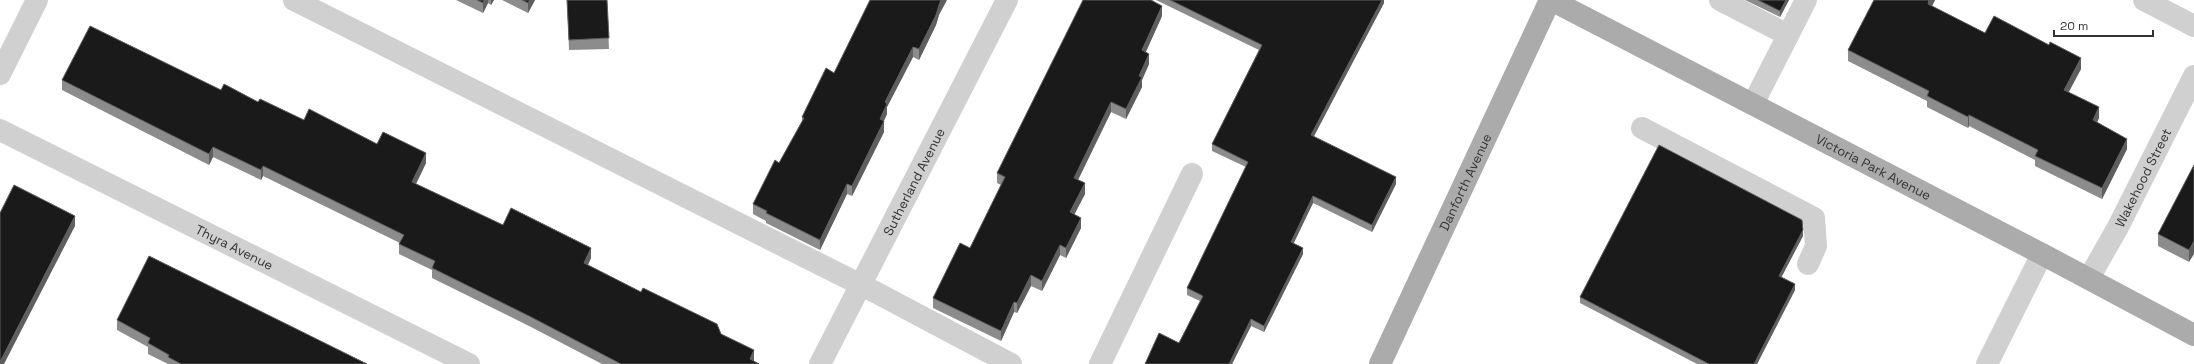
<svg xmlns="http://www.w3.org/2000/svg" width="2194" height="364" viewBox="0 0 2194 364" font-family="'Space Grotesk',sans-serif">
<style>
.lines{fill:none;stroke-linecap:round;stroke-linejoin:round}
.minor{stroke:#d0d0d0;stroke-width:22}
.major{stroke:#ababab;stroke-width:22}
.wall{fill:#8c8c8c}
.shaded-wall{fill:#5f5f5f}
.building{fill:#1a1a1a;stroke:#5f5f5f}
.labels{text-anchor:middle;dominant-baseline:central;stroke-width:4;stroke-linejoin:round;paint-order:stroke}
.street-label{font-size:13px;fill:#333;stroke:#fff}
</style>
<rect width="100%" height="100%" fill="#fff"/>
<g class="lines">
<!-- minor -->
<g class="minor">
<path d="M294,0L877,293L1011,364"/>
<path d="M1720,0L1788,35"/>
<path d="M2144,0L2194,26"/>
<path d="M0,74L37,0"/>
<path d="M1753,104L1806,0"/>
<path d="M1642,128L1814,218L1816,246L1808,264"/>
<path id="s1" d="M0,130L469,364"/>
<path id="s2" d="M2089,278L2118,227L2194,76"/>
<path id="s3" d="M820,364L1007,0"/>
<path d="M1100,364L1192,174"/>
<path d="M1987,364L2042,254"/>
</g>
<!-- major -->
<g class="major">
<path id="s4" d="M1551,0L2042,254L2194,335"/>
<path id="s5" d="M1380,364L1550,0"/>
</g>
</g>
<!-- wall -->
<path class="wall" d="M456,0H494L491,5L488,3L483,13Z
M502,0H535L528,13Z
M567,0H607L609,49L569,50Z
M1156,0H1384V3L1313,136L1396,184L1372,232L1313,203L1293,243L1303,254L1264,332L1251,326L1232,364H1145L1179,343L1200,301L1187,295V288L1246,167L1212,151V144L1259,50Z
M1745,0H1789L1780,17Z
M1874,0H1935L1932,6L1985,33L2081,69L2069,92L2099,118L2097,122L2127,149L2102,199L2035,166V160L1969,126L1968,128L1927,107V101L1848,61V50Z
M939,15L936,25L919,60L913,57L887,107V114L884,121V132L852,196L847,194L820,250L766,223V221L753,214V204L779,163L802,121V117Z
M1162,16L1146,52L1149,64L1142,80V87L1126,119L1111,112L1078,180L1085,194L1074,214L1081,228L1066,258L1060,255L1042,291L1031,286L1017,313L1014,312L1001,341L933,308V298L970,248L1001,185L997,183V173Z
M62,80L221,90L258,102L304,120L377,144L426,163L416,184L503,225L591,258L588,265L721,334L754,361L759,364H602L531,327L432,278V270L399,254V244L400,243L263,176L261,180L213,157L209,165L62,90Z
M2194,165L2189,262L2158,246V234Z
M1803,236L1781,277L1795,290L1757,364H1697L1580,303V297Z
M117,320L367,364H168L148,354V347L117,330Z"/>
<!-- shaded-wall -->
<path class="shaded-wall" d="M484,0H488V3L483,13V3Z
M491,0H494L491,5Z
M530,0H535L528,13V3Z
M941,0H947L939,15L936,25L919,60V49Z
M1382,0H1384V3L1311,142V135Z
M1786,0H1789L1780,17V11Z
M1929,0H1935L1928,14V4Z
M1162,6V16L1142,60V50Z
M913,47V57L887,107V114L880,129V119L885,102Z
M1149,54V64L1142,80V87L1126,119V109L1139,76Z
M2081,58V69L2064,100V90Z
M1111,102V112L1074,188V178Z
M2099,107V118L2093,131V120Z
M1969,115V126L1968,128V117Z
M884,121V132L852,196V186Z
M2127,139V149L2102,199V188Z
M213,147V157L209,165V154Z
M426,153V163L412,192V182Z
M263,166V176L261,180V170Z
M1396,177V184L1372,232V225Z
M1085,183V194L1070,223V212Z
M847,184V194L820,250V240Z
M1313,196V203L1291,249V242Z
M75,216V226L4,364H0V362Z
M1081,218V228L1066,258V248Z
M1803,230V236L1779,282V276Z
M2194,241V254L2189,262V250Z
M1060,245V255L1042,291V281Z
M591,248V258L584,273V263Z
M1303,248V254L1264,332V326Z
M1031,275V286L1017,313V303Z
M1795,284V290L1757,364H1754Z
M1014,302V312L1001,341V331Z
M1251,319V326L1232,364H1229Z
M754,350V361L753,364L750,359Z"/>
<!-- building -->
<path class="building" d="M477,0H484L483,3Z
M522,0H530L528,3Z
M567,0H607L609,38L569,40Z
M870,0H941L939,5L936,15L919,49L913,47L885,102L887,104L880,119L884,121L852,186L847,184L820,240L766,213L767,211L753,204L775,160L779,163L804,118L802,117L826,68L834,73Z
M1083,0H1151L1162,6L1142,50L1149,54L1139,76L1142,77L1126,109L1111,102L1074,178L1085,183L1070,212L1081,218L1066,248L1060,245L1042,281L1031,275L1017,303L1014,302L1001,331L933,298L960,243L970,248L1005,177L997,173Z
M1170,0H1382L1311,135L1396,177L1372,225L1313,196L1291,242L1303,248L1264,326L1251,319L1229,364H1145L1159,333L1179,343L1203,296L1187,288L1248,162L1212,144L1262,45Z
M1758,0H1786L1780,11Z
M1874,0H1929L1928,4L1985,33L1994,16L2049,45L2050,42L2081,58L2064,90L2099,107L2093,120L2127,139L2102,188L2035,156L2038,150L1969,115L1968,117L1927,96L1929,91L1848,50Z
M90,26L221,90L224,84L258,102L260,99L304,120L309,109L377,144L383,132L426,153L412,182L503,225L511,208L591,248L584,263L641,292L643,288L717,324L721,334L754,350L750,359L759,364H621L531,317L432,268L435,261L399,244L404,235L263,166L261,170L213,147L209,154L62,80Z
M1659,145L1802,220L1803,230L1779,276L1795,284L1754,364H1709L1580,297Z
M2194,165V241L2189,250L2158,234Z
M14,185L75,216L0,362V213Z
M149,256L367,364H181L168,357L169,355L148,343L150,338L117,320Z"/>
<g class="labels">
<!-- street labels -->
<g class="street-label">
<text stroke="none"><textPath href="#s4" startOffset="363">Victoria Park Avenue</textPath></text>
<text stroke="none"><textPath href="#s2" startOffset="114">Wakehood Street</textPath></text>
<text stroke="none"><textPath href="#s3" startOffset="205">Sutherland Avenue</textPath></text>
<text stroke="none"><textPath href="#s5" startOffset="201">Danforth Avenue</textPath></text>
<text stroke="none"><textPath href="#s1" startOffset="262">Thyra Avenue</textPath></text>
</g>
</g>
<!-- scale -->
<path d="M2054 30v6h99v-6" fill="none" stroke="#333333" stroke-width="2"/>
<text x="2060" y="30" font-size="12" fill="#333333" stroke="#ffffff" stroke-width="3" paint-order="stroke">20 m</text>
</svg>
